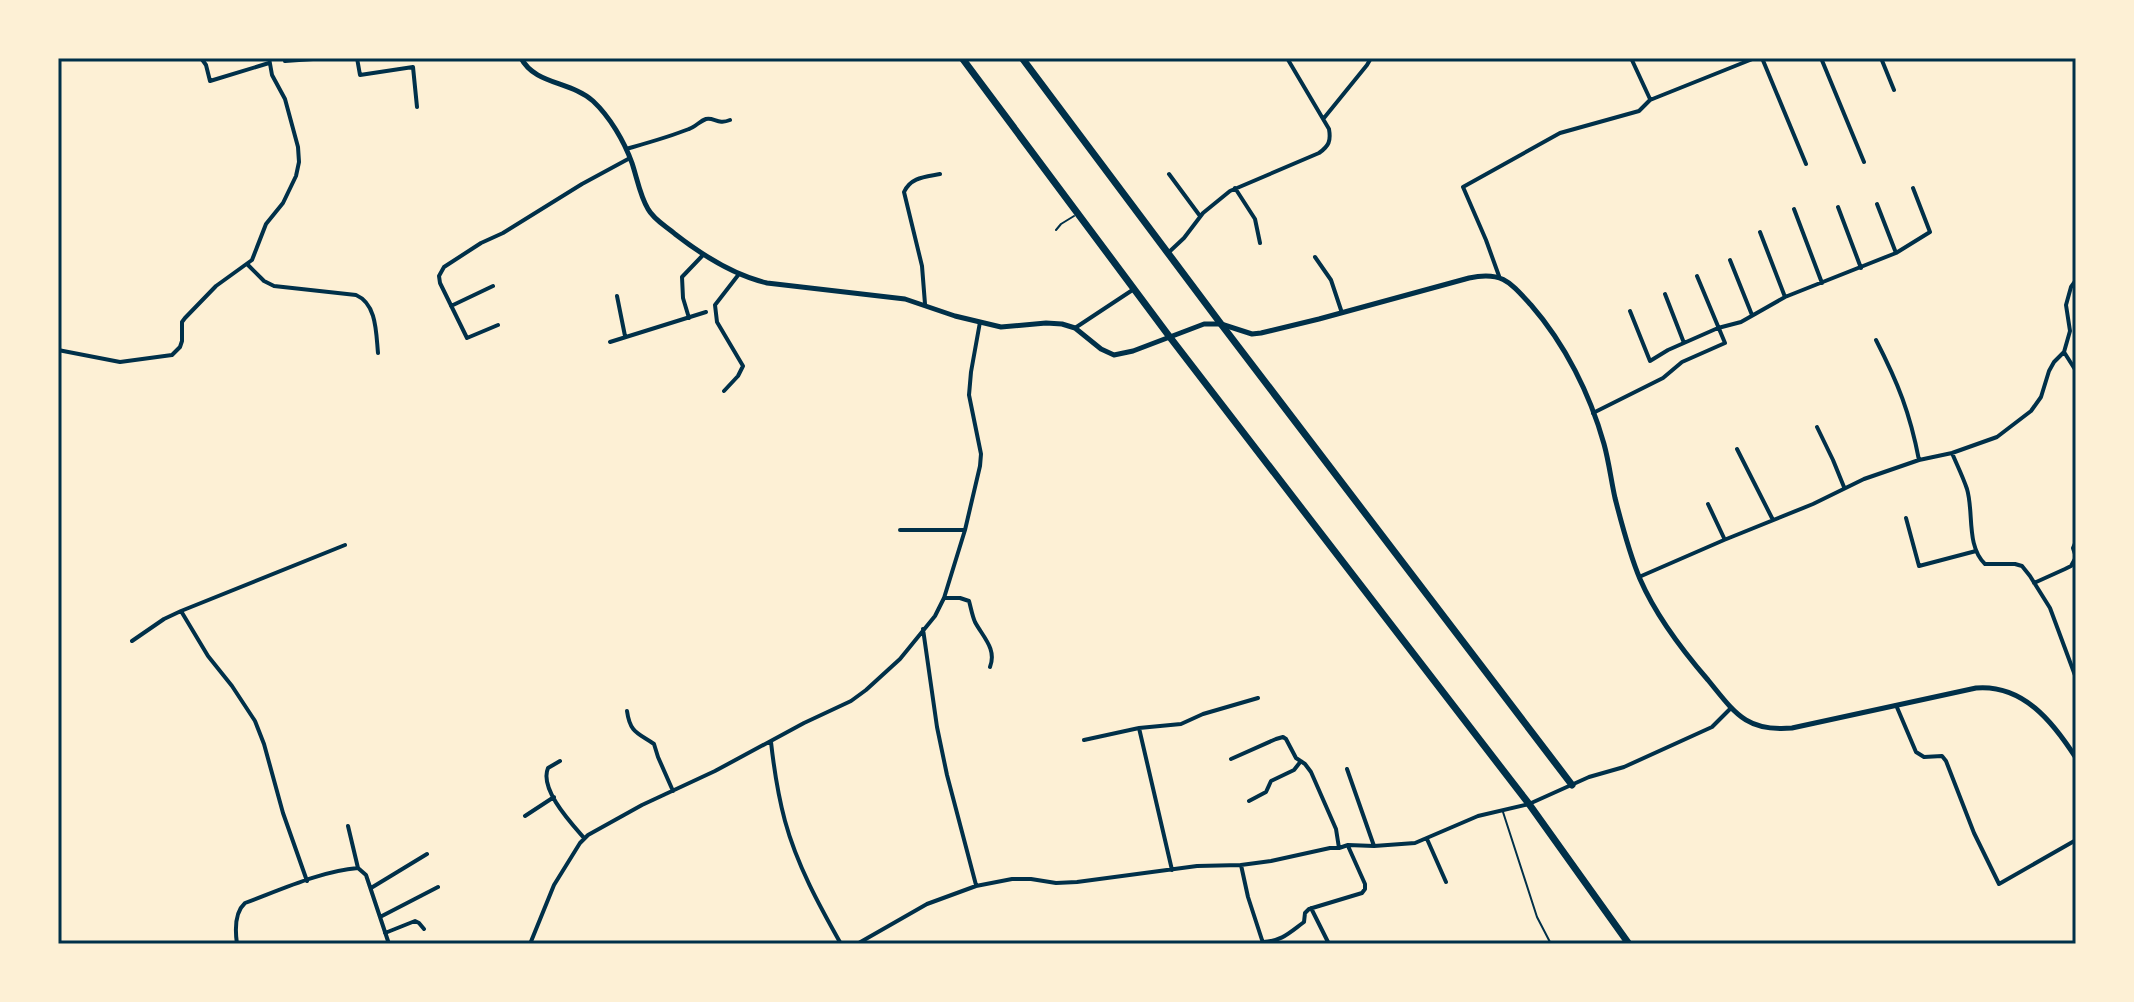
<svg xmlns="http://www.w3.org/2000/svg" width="2134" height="1002" viewBox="0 0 2134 1002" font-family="'Crimson Pro',serif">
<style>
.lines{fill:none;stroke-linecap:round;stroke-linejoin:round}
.service{stroke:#003049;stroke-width:2}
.minor{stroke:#003049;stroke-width:4}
.tertiary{stroke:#003049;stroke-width:5}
.trunk{stroke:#003049;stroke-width:7}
.neatline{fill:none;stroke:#003049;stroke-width:3}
</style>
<rect width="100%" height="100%" fill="#fdf0d5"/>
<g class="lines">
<!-- service -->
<path class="service" d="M1056,230L1061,224L1074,216
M1503,812L1537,917L1551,944"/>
<!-- minor -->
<path class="minor" d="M201,58L206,65L210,81L269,63
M357,58L360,75L413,67L417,107
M1631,58L1650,99
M1762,58L1806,164
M1821,58L1864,162
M1881,58L1894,90
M285,61L327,58
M1324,118L1367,65L1371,58
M626,149C647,143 669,137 689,129C695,127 700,121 706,119C714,117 718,125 730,120
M1169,174L1200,216
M1235,188L1255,219L1260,243
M1877,204L1896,253
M1838,207L1861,268
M1794,209L1822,283
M1760,232L1785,297
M1168,253L1184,238L1203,213L1230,191L1319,153C1329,146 1331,141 1329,129L1287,58
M1315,257L1331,280L1342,313
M1730,260L1752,315
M248,265L264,281L274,286L356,295C377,304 376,333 378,353
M1499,276L1486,240L1463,187L1560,133L1639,111L1650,100L1755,58
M1665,294L1684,343
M617,296L625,336
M925,304L922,266L904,192C911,177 925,177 940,174
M451,306L493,286
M1630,311L1650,361L1668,350L1718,328L1741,322L1785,297L1896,253L1930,232L1913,188
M689,318L683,298L682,277L703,255
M498,325L467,338L440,283L439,276L444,267L481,243L503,233L582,184L630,158
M1075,328L1134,289
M1876,340C1898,383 1910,413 1919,460
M610,342L706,312
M58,350L120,362L172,355L180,347L182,341V322L185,318L216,286L252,260L266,224L283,203L296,176L299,162L298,147L285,99L272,75L269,58
M2064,352L2076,371
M724,391L738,376L743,366L717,322L715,305L739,274
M1593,413L1663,378L1682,362L1725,343L1697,276
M1817,427L1833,460L1844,487
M1737,449L1773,520
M1952,453C1957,465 1963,477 1967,489C1974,512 1966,546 1985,564H2015L2022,566L2030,576L2050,608L2076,678
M1708,504L1724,538
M1906,518L1919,566L1976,551
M900,530H965
M1639,577L1724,540L1813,504L1864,479L1919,460L1952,453L1997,437L2031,411L2041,397L2049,371L2054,362L2064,352L2070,331L2066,305L2071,287L2076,280
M2034,583L2065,569L2071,566L2076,557L2073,548L2076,541
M944,598H960L969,601C971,608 972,615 975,622C983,637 997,649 990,667
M181,611L345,545
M923,629L937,727L947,775L976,885
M132,641L164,619L181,611L208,656L232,686L255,721L264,744L283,813L307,881
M1896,705L1916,752L1924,757L1942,756L1946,761L1974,833L1999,884L2076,840
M627,711C630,733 638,733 654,744L658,757L673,791
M1084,740L1139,728
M771,742C774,769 778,795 785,821C797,865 819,905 841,944
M1231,759L1276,739L1283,737L1286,739L1296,758L1305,764L1311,772L1336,829L1339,848
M560,761L548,768C539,789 571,823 584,838
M1347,769L1374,846
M1249,801L1266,792L1271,781L1294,770L1301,761
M525,816L554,797
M348,826L358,868L366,875L389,944
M1427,839L1446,882
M1241,865L1248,897L1263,943
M1172,870L1139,728L1181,724L1203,714L1258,698
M371,888L427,854
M1311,908L1329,944
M380,917L438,887
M385,933L415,921L419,923L424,929
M1263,942C1282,941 1289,933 1304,922L1305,913L1309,909L1362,893L1365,889V884L1348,846
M237,944C235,930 235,912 245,903C280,890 321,871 358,868
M530,944L554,885L580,843L588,835L642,805L715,771L804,723L851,701L866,690L900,659L935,616L944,598L965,530L980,466L981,454L969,395L971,372L980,322
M857,944L927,904L976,886L1012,879H1031L1056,883L1077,882L1197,866L1241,865L1271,861L1330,848H1339L1348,845L1374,846L1415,843L1478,816L1529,804L1589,777L1624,767L1712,727L1731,708"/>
<!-- tertiary -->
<path class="tertiary" d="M521,58C535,85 571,81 593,101C610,117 624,141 632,163C637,178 640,196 648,209C654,220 666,226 675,234C702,255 733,275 767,283L905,299L955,316L1001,327L1046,323L1062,324L1075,328L1101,349L1114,355L1133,351L1204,324H1221L1252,334L1261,333L1319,319L1469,278C1502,271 1510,282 1531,305C1565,344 1590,394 1604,444C1609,462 1611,480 1615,498C1622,525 1629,553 1640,579C1656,616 1682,650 1708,680C1735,713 1746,732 1792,728L1976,688C2023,684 2053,722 2076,758"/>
<!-- trunk -->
<path class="trunk" d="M962,58L1169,336L1529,804L1629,944
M1022,58L1221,324L1572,785"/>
</g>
<!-- border -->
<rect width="2134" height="1002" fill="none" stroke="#fdf0d5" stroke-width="120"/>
<rect x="60" y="60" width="2014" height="882" class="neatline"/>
</svg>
